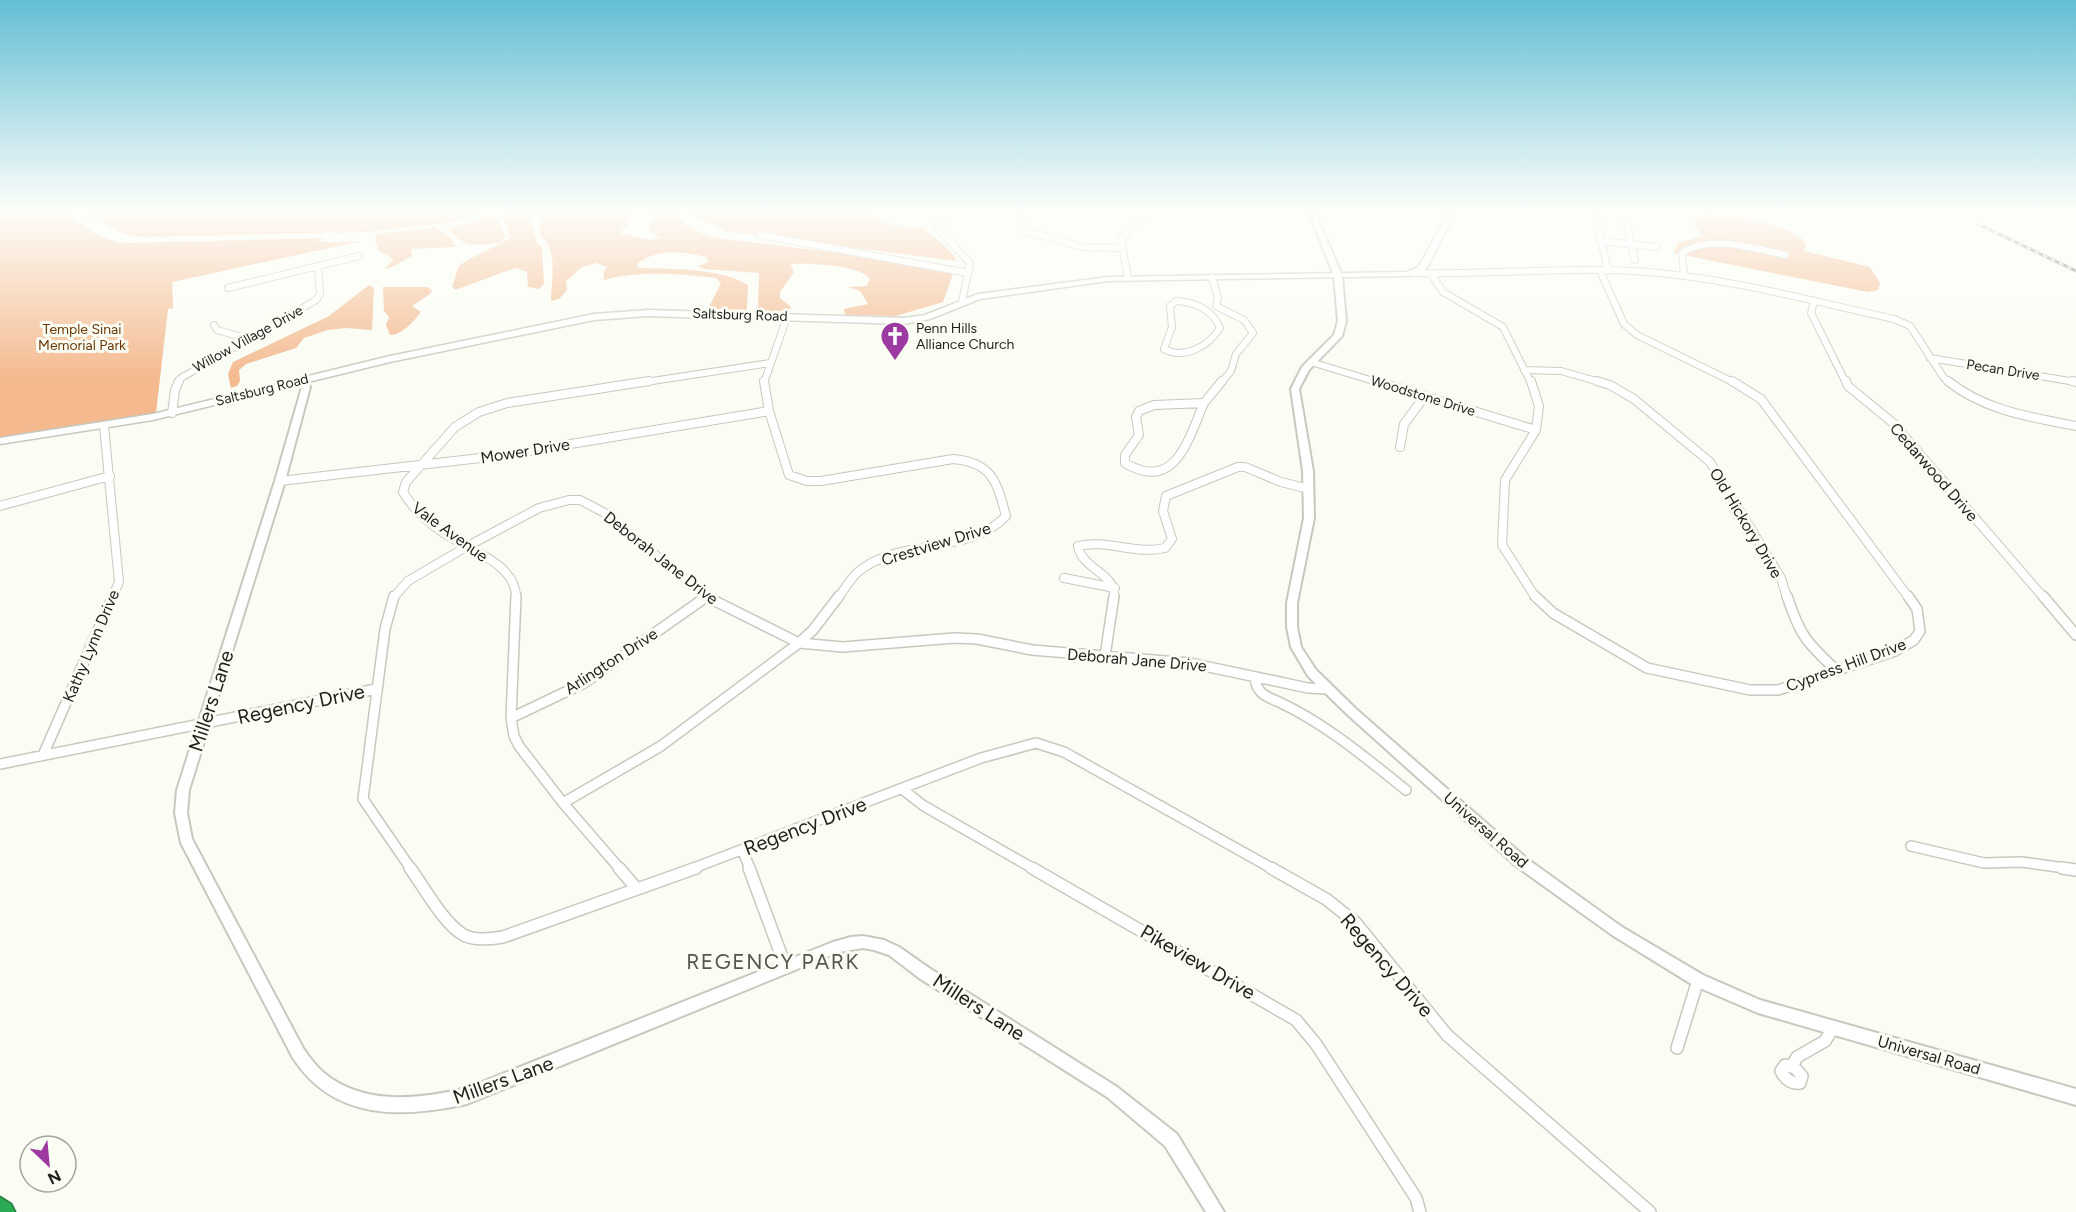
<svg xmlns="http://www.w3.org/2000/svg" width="2076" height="1212" viewBox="0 0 2076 1212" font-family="Figtree,sans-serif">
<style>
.green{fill:#f4b98e}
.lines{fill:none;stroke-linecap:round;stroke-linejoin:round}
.minor-far3-casing{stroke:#c7c9bf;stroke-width:8}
.minor-far2-casing{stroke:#c7c9bf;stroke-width:10}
.minor-far1-casing{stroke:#c7c9bf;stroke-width:12}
.minor-casing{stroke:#c7c9bf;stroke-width:14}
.tertiary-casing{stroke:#c7c9bf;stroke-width:4}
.secondary-casing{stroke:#c7c9bf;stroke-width:3}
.motorway-casing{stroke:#25793f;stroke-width:3}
.minor-far3{stroke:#fff;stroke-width:6}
.minor-far2{stroke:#fff;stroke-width:8}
.minor-far1{stroke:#fff;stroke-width:9}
.minor{stroke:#fff;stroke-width:11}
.tertiary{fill:#fff;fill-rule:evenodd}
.secondary{fill:#fff;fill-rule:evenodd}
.motorway{fill:#29aa53;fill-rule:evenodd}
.rail-casing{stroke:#74766f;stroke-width:3}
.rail{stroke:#fafdf3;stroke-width:1.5;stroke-dasharray:4.5;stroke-linecap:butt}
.labels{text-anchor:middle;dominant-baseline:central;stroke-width:6;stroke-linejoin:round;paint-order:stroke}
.far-street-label{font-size:14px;fill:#1e1f1b;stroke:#fafdf3}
.far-poi-label{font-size:14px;fill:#1e1f1b;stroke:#fafdf3;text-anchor:start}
.far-park-label{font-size:14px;fill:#6a3704;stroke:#fafdf3}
.street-label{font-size:16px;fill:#1e1f1b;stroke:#fafdf3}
.near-street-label{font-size:20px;fill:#1e1f1b;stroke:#fafdf3}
.near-neighbourhood-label{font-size:21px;letter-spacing:1.5px;fill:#54564e;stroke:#fafdf3}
</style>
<rect width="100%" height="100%" fill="#fafdf3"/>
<!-- green -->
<path class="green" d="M0,212H64L98,235L119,243L323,238L319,242L362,241L172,282L173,308L168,309L156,413L0,438Z
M82,212H483L449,223L365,232L143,237L124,234Z
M512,212H529L537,242L542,248L544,284L539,289L528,287L527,272L515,268L455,290L452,286C455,280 456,273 458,268C460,261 501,245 511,237L504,219Z
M536,212H628L630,222L620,233L651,240L662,238L649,231L652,217L649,212H672L693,230L716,238L938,265L953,274L943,302L896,316L845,315L844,309L868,304L860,291L848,287L867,286L870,279C861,265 807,263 790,264L794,272L780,292V298L791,307L789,310L758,313L759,273L704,269L698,266L709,262L706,257C682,251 657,248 637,264L639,268C670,269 722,268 748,285L747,308L744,313L689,312L706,309L710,305L721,283L716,278C679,274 640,270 604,280V272L607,267L596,263L582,267L566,281L567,290L559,299L551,301C551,279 559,250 540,235L541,226Z
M689,212H865L892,225L923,228L942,243L954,256L956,261L724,231C713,223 700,221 689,212Z
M1705,215C1730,217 1791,221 1806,244L1804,251L1870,267L1880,283L1878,290L1868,292L1673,253L1679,243L1702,236L1695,225V218Z
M489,216H495L505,235L501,242C482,246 460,248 449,229Z
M435,227L453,240L455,247L411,249L412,256L392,267L384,269L393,260L389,256L379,251L375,240L377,234Z
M369,285L374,288L372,330L346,328L328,330L304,338L296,348L246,364L239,370L240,381L237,386L231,388L228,374L233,362L329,316Z
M383,287H427L432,290L430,294L412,306L421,312C414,321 402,335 390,335L386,325L389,317L384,311Z"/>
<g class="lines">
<!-- minor-far3 casing -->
<g class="minor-far3-casing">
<path id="minor-far3" d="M946,212L937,223L938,229L970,263L962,302
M1031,212L1020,222L1025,230L1032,233L1083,247L1123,248
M1595,212L1608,271
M1624,212L1635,260
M760,235L968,273
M1601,241L1657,247
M1600,271L1624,324L1637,335L1735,383
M1413,273C1486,275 1560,267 1633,271C1721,276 1808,300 1894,319L1910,326L1944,378L1950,383
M1431,274L1443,292L1503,327L1531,383
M1684,275L1682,253C1710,234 1754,248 1785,255
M1212,277L1218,298L1216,306L1244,320L1253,333L1236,354L1231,371L1221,383
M1128,278L1121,239L1145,212
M228,288L359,256
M1176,301C1195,302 1213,310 1220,328C1209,346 1184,360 1164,349L1172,327L1170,306Z
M1814,302L1811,313L1846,383
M214,325L217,330L249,339
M1930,358L2076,382
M1311,362L1380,383
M1524,370L1561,371L1603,383
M179,383L181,378L316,300L320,294L318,266
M639,383L770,363
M764,383L787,317"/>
</g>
<!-- minor-far2 casing -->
<g class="minor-far2-casing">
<path id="minor-far2" d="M764,381L769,411L789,475L807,481H821L953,459C992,462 997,482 1006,516C968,556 900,537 858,572C850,579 844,590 838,598
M1375,381L1536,430
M1531,381L1539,406L1536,430L1505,480L1502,545L1536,598
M1597,381L1610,385L1634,399L1710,462L1781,578L1787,598
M1732,381L1761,399L1909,598
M1846,381L1848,386L1893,423L2044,598
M1948,381C1985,411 2031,417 2076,426
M2072,381L2076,382
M1204,403C1188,440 1175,493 1125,463V455L1139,435L1136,417L1139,411L1154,405Z
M1204,403L1222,381
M172,413L175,390L179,381
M104,426L119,582L112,598
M1400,447L1404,424L1425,396
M280,481L498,456L769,411
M0,506L110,476
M1064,578L1115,588
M393,598L408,581L466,547L539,508L569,500H580L603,512L708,598
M516,598C517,563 466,549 442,532C426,521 413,509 403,492L406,482L455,427L479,412L507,403L649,381
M1114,598C1117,573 1082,570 1078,546C1107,539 1135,555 1165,548L1172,539L1163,511L1166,496L1238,467H1245L1281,482L1309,489"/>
</g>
<!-- minor-far1 casing -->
<g class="minor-far1-casing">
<path id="minor-far1" d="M394,596L385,629L363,799L411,869
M516,596L511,718L514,736L519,746L563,803L620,869
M705,596L799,643L843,647L954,638L977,639L1032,650L1190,663L1308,688L1326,689
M1535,596L1553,613L1647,668L1750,690H1778L1895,651L1914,640L1920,631L1917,609L1908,596
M1787,596C1800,636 1807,643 1837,671
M2043,596L2076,635
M1105,656L1114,596
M1255,677C1256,693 1265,696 1279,702C1326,724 1366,758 1406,790
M511,718L584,683L706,597
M43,755L113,596
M0,764L376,689
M902,789L924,806L1034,869
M563,803L661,746L799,643L813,630L839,596
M1911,846L1984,863L2022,862L2072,869
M743,851L750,869
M691,869L981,758L1036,743L1064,752L1273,869"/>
</g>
<!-- minor casing -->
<g class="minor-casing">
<path id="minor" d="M410,868C424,887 442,921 462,934C472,941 491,939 503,937L696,868
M619,868L637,889
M749,868L786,968
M1032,868L1296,1020L1316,1044L1416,1198L1420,1212
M1271,868L1326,899L1355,922L1447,1035L1650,1212
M2062,868L2076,870
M1677,1048L1698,980
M1785,1065L1795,1068L1802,1076L1800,1083C1791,1084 1785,1079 1781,1071Z
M1792,1066L1797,1057L1825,1041L1833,1028"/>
</g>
<!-- tertiary casing -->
<g class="tertiary-casing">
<path id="tertiary" d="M1309,212H1315L1342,276L1346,321L1342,336L1309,370L1299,389L1313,471L1314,518L1297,603V627L1301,647L1316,670L1356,709L1526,858L1622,927L1703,975L1760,1000L2076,1089V1105L1758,1013L1693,985L1612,935L1516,866L1348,715L1308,676L1291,647L1287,627V603L1304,518L1303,471L1291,389L1302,367L1334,335L1338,321L1334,276Z
M301,377H307L310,387L285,481L189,790L187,813L192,839L303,1048C309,1057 316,1066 324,1073C364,1106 420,1099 467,1088L833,942L851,937L863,936L884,940L899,947L929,968L1117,1087L1177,1134L1224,1212H1206L1165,1146L1107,1097L919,978L889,955L874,950L863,948L839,952L467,1104C401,1118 334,1121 293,1058L181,843L175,813L177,790L275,481L302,387L300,379Z"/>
</g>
<!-- secondary casing -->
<g class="secondary-casing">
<path id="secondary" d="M1448,212H1456L1428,266L1423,272L1407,276L1108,281L980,299L930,319L904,324L648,316L594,320L390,362L153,420L0,444V438L153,414L390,356L594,314L648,310L904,318L925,315L978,294L1108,277L1406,272L1417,268L1421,263Z"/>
</g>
<!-- motorway casing -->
<g class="motorway-casing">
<path id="motorway" d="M0,1197L11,1204L15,1212H0Z"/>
</g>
<!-- minor-far3 -->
<use href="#minor-far3" class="minor-far3"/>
<!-- minor-far2 -->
<use href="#minor-far2" class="minor-far2"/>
<!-- minor-far1 -->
<use href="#minor-far1" class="minor-far1"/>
<!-- minor -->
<use href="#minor" class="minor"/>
<!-- tertiary -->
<use href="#tertiary" class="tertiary"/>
<!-- secondary -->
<use href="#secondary" class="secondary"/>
<!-- motorway -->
<use href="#motorway" class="motorway"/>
<!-- rail casing -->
<g class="rail-casing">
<path id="rail" d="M1978,224L2076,271"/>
</g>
<!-- rail -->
<use href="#rail" class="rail"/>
</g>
<!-- sky -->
<linearGradient id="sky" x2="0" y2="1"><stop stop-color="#63bed4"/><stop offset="0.55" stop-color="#fdfefa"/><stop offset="1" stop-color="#fdfefa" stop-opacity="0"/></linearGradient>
<rect width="2076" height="382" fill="url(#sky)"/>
<!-- icons -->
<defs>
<g id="church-pin" transform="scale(1.5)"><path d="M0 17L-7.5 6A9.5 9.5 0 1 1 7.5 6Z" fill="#9c3aa1" stroke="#fafdf3"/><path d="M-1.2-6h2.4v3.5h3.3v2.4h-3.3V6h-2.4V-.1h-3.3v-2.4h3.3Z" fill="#fff"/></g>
</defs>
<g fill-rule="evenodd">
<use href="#church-pin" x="895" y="336"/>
</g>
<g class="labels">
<!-- far-street labels -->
<g class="far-street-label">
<text transform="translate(740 315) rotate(2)">Saltsburg Road</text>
<text transform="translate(248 339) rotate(-29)">Willow Village Drive</text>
<text transform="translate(2003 370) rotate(9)">Pecan Drive</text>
<text transform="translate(262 390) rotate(-14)">Saltsburg Road</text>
<text transform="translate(1423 396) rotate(17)">Woodstone Drive</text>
</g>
<!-- far-poi labels -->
<g class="far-poi-label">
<text x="916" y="328">Penn Hills<tspan x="916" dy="16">Alliance Church</tspan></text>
</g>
<!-- far-park labels -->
<g class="far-park-label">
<text x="82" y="329">Temple Sinai<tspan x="82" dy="16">Memorial Park</tspan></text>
</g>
<!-- street labels -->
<g class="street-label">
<text transform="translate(525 451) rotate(-9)">Mower Drive</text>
<text transform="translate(1934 472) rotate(49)">Cedarwood Drive</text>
<text transform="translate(1746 523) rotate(59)">Old Hickory Drive</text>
<text transform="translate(450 532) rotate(36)">Vale Avenue</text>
<text transform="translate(936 544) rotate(-17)">Crestview Drive</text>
<text transform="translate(661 558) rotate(38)">Deborah Jane Drive</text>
<text transform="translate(91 646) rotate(-67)">Kathy Lynn Drive</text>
<text transform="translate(1137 660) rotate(5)">Deborah Jane Drive</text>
<text transform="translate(611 661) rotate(-33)">Arlington Drive</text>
<text transform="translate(1846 665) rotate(-20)">Cypress Hill Drive</text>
<text transform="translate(1486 830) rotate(41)">Universal Road</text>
<text transform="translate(1929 1055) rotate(16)">Universal Road</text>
</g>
<!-- near-street labels -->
<g class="near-street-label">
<text transform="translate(211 701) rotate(-72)">Millers Lane</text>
<text transform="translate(301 704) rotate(-12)">Regency Drive</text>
<text transform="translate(805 826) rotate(-21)">Regency Drive</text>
<text transform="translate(1198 962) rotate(30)">Pikeview Drive</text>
<text transform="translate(1387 965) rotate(49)">Regency Drive</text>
<text transform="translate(979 1007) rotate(33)">Millers Lane</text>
<text transform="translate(503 1080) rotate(-20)">Millers Lane</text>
</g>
<!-- near-neighbourhood labels -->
<g class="near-neighbourhood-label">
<text x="773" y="961">REGENCY PARK</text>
</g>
</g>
<!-- north arrow -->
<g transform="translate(48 1164) rotate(154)"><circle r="28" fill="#fafdf3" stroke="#a2a49d" stroke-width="1.5"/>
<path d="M0-4.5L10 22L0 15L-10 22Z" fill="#9c3aa1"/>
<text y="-9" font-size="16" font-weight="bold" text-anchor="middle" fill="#1e1f1b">N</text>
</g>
</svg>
